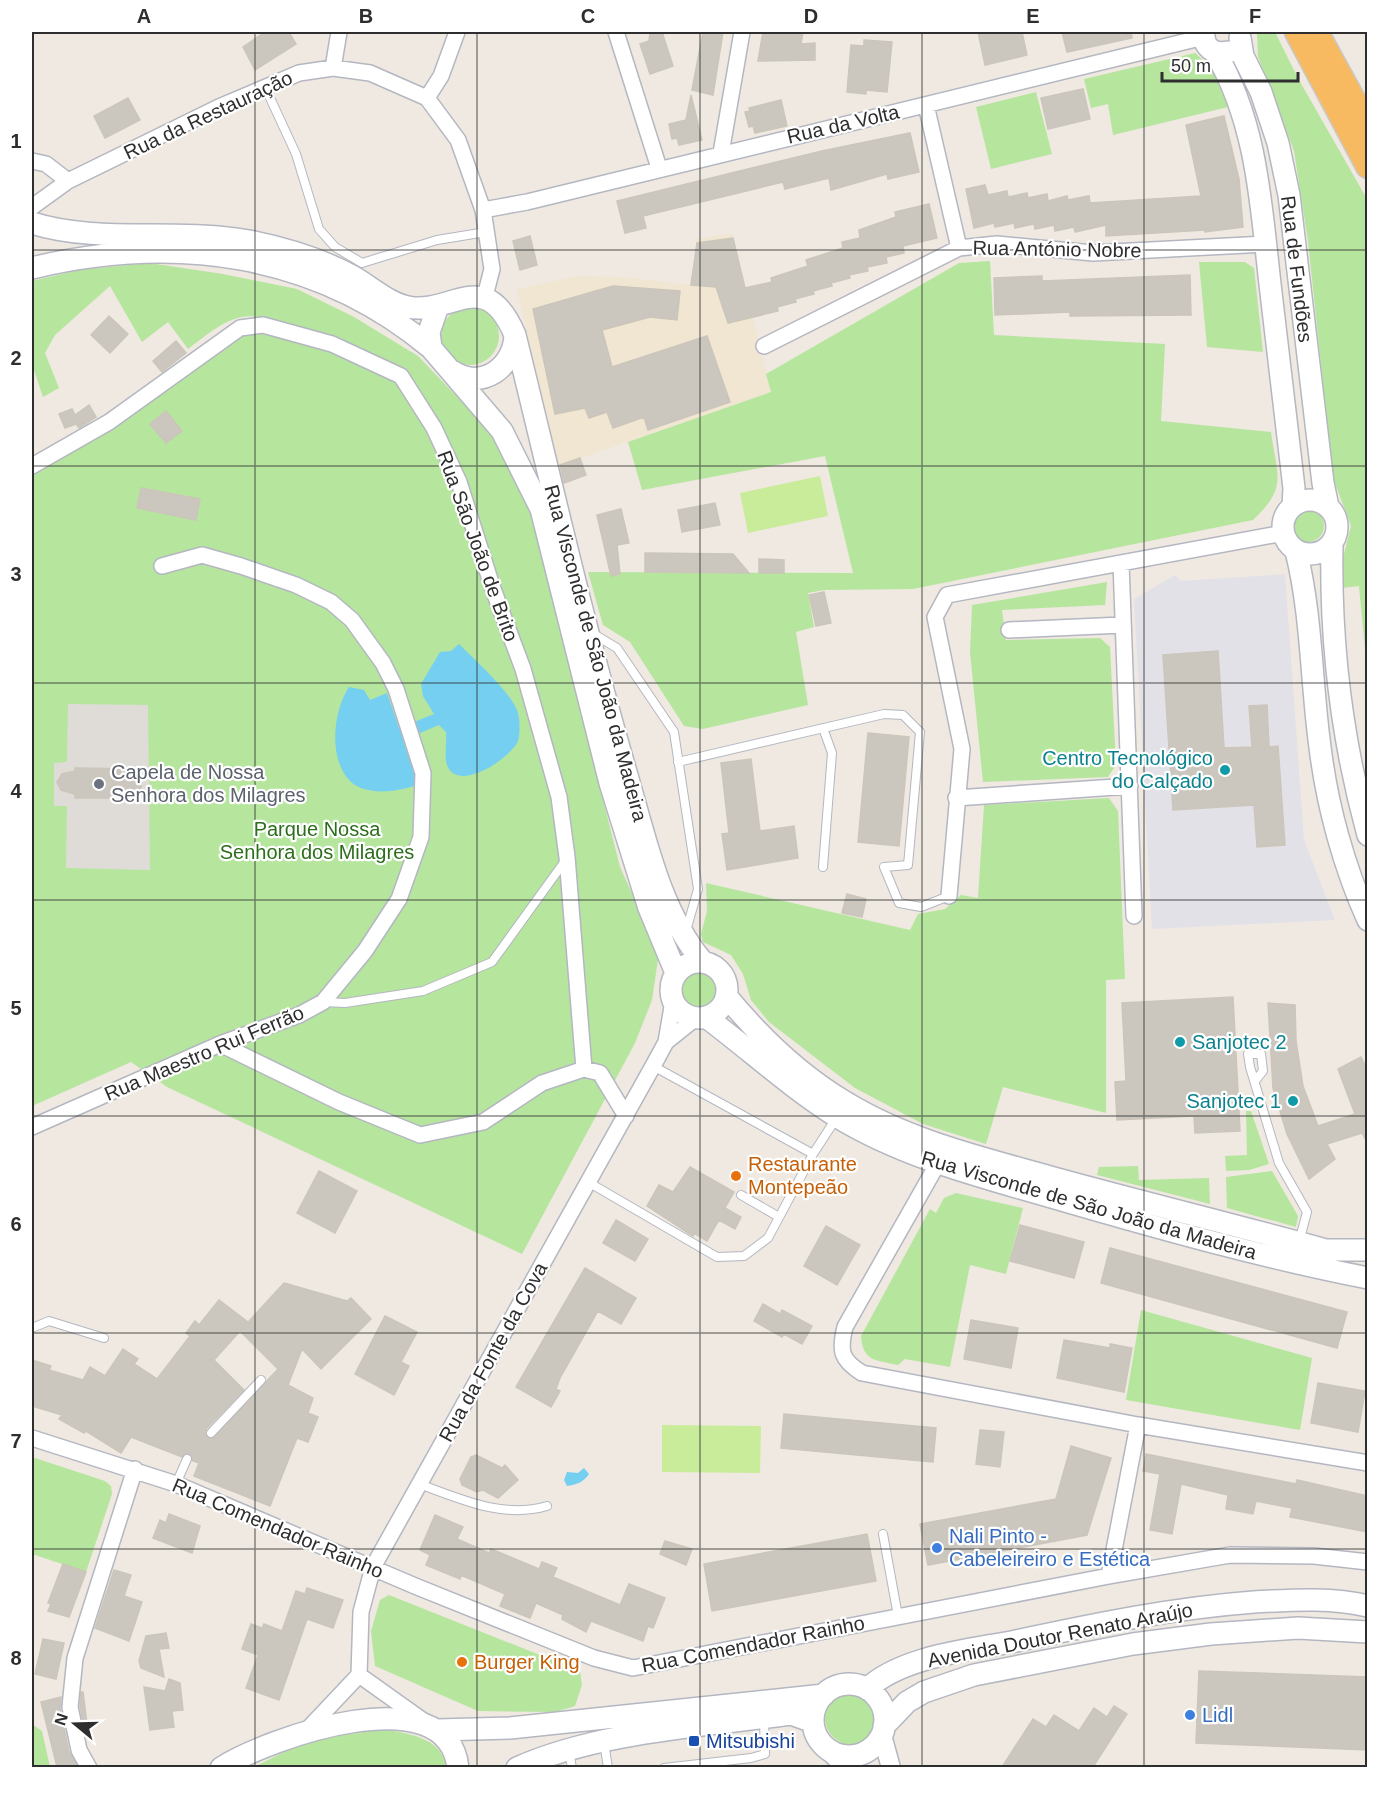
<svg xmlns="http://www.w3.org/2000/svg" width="1399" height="1799" viewBox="0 0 1399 1799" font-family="Helvetica,sans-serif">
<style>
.industrial{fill:#e3e1e8}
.education{fill:#f0e6d1}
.green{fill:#b6e59e}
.pitch{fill:#c9ec9a}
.plaza{fill:#dfdcd8;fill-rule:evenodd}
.water{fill:#75cff0}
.building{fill:#cbc7bf;stroke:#cbc5ba;stroke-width:1.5}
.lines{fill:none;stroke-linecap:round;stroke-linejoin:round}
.service-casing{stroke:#b4b7c1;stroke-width:10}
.minor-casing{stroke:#b4b7c1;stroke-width:18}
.tertiary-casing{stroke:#b4b7c1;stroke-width:21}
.secondary-casing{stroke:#b4b7c1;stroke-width:24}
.trunk-casing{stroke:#c9c9c9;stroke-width:27}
.service{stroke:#fff;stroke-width:8}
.minor{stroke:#fff;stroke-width:15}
.tertiary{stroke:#fff;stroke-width:18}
.secondary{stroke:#fff;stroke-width:21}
.trunk{stroke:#f8ba60;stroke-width:24}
.grid{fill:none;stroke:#2e2e2e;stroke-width:1.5;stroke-opacity:0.55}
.culture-dot{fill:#0f9aa8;stroke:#fff;stroke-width:2}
.worship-dot{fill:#6b7280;stroke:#fff;stroke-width:2}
.food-dot{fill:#e8710a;stroke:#fff;stroke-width:2}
.shop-dot{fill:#3f7fe0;stroke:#fff;stroke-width:2}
.transit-dot{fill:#1a4fb4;stroke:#fff;stroke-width:2}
.labels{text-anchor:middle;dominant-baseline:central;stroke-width:4.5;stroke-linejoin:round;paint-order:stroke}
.street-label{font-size:20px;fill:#2e2e2e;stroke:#fff}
.culture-label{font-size:20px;fill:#0d838f;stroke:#fff;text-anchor:end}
.worship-label{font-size:20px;fill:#5b616d;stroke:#fff;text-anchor:start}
.park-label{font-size:20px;fill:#2c6e1b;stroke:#fff}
.food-label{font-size:20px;fill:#c56008;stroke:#fff;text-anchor:start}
.shop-label{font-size:20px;fill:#366cbe;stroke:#fff;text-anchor:start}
.transit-label{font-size:20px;fill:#164399;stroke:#fff;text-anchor:start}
.neatline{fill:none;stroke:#2e2e2e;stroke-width:2}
.grid-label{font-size:20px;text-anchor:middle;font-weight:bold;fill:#2e2e2e}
</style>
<rect width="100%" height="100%" fill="#efe9e1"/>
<!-- industrial -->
<path class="industrial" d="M1285,574L1304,840L1335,920L1152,929L1134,599L1175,575L1181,581Z"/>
<!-- education -->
<path class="education" d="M732,233L771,392L557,466L517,289L579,276L623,277L690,285L697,239Z"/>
<!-- green -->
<path class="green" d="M1257,32H1275L1299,80L1367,199V671L1359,586L1341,588L1340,570L1351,526L1333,478L1308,241L1294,151L1258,57Z
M1195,53L1211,67L1228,107L1113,135L1108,104L1091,108L1084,79Z
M1036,92L1052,154L991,169L976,107Z
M990,261L994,335L1165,344L1161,421L1271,432C1277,476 1288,487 1253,520L913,589L824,590L808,593L814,627L796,632L808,705L703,729L684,726L630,642L603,625L588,572L853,573L825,456L642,490L628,442L771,392L766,374L959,263Z
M1199,262H1245L1254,268L1263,352L1207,347Z
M149,263L223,274L297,289L354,317L418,356L485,426L525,490L620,867L659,953L652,1000L635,1043L522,1254L167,1087L131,1062L32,1106V475L114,428L263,318C233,310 210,333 188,349L168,322L142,342L110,286L55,335L45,353L59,388L43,397L32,364V281L79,270Z
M441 336a29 29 0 1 1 58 0a29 29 0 1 1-58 0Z
M1292 526a16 16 0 1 1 32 0a16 16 0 1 1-32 0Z
M1107,582L1105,605L1002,610L1006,640L1100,638L1110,647L1116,765L1108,777L983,782L970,652L972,605Z
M1109,798L1118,811L1125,979L1106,980V1113L1003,1087L986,1144L923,1124L855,1088L769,1022L751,1000L743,974L731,955L703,942L701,934L707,911L706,883L910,930L918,914L945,909L961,895L978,898L984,805Z
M681 990a18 18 0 1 1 36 0a18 18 0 1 1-36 0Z
M1246,1111H1251L1269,1164L1249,1170L1226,1171L1225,1156L1247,1155Z
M1138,1166L1139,1180L1209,1178L1210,1204L1097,1175L1099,1167Z
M1272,1171L1298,1216L1296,1227L1227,1208L1226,1177Z
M956,1193L1023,1208L1006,1274L970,1265L950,1367L905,1359L898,1365C876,1360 863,1362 861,1336L930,1209L936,1213L944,1198Z
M1141,1310L1312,1358L1300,1430L1126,1400Z
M32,1457L105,1481L111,1486L112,1494L86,1572L32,1554Z
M389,1595L580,1671L582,1685L575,1706L555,1712L478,1711L375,1666L371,1631L380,1600Z
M825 1718a27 27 0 1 1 54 0a27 27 0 1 1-54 0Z
M32,1724L42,1731L50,1767H32Z
M383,1729C408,1734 442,1737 446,1767L252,1768L306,1741Z"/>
<!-- pitch -->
<path class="pitch" d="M820,476L828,516L748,533L740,493Z
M662,1425L761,1426L760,1473L662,1472Z"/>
<!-- plaza -->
<path class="plaza" d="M68,704L148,705L150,870L66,868L67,806H54V763L67,762ZM75,768L141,769V798H75V790H61L57,782L62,774L75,775Z"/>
<!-- water -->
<path class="water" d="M459,644C474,659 513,694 518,713C520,720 520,734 518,741C511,758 458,794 447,765C444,757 447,741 446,732L439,725L403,740L415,776L414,786C396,792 365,796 350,781C328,759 333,711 349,687L364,690L370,700L387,693L399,728L434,714L423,696L421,684L440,652L451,651Z
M584,1468L589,1474C584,1482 576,1485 567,1486L564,1480L567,1472L578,1473Z"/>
<!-- building -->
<path class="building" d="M265,32H289L296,44L255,70L243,47Z
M650,32H662L673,66L650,74L640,44L649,41Z
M703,32H723L713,95L692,90Z
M763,32H803L801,44L815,43V60L758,61Z
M978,32H1022L1027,55L985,65Z
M1062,32H1131L1132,38L1067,52Z
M864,40L892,42L887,92L866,90V94L847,92L851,45L864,46Z
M1083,89L1090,119L1048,129L1041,98Z
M691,95L702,140L679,145L677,138L672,139L669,124L686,120Z
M128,98L140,120L105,138L94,116Z
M781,100L787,126L755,133L753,126L749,127L745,112L750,111L749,108Z
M1224,116L1239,179L1243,227L1205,232V230L1106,236V225L1075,232L1074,227L1055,231L1054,225L1035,229L1034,224L1015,228L1014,223L995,227L994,223L974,228L966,189L985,185L988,195L1007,191L1008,197L1027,193L1028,198L1047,194L1048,201L1067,196L1068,200L1089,196L1090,203L1201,196L1186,125Z
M910,133L919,172L888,179L887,174L831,190L829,178L785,189L783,182L643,216L646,228L625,233L617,201L822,151Z
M929,204L937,238L903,246L904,253L886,257L887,263L867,267L868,271L849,275L850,278L831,283L832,286L813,291L814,294L795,299L796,302L777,307L778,311L728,323L716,287L691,285L697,243L733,238L745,288L772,282L771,278L808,266L806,260L843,248L842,242L860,238L859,230L896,217L895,212Z
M530,236L537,265L520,270L513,241Z
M1190,275L1191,315L1070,316V312L995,315L994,278L1042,276V281Z
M613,286L680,291L677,320L650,317L602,330L612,367L707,336L730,402L648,430L644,417L613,428L607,412L589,418L585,408L555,414L533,309Z
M109,316L128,334L110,353L91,335Z
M176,341L186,353L162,372L153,361Z
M89,405L96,417L79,428L76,424L65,428L59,414L72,409L75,415Z
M166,411L182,431L166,443L150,424Z
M580,458L586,475L564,483L560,465Z
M141,488L200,499L196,520L137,508Z
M715,503L720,525L682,532L678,510Z
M621,509L629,543L617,545L620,574L611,576L597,515Z
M645,553L733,554L749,573L645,572Z
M759,559L784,560V573H759Z
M824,592L831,623L816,626L809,595Z
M1218,651L1224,748L1252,747L1249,706L1267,705L1269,747L1278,746L1285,845L1257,847L1254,805L1173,810L1163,655Z
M868,733L909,737L899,846L858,842Z
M751,759L760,831L794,826L798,858L727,870L722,834L729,833L721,763Z
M75,768L141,769V798H75V794L61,790L57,782L62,774L75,771Z
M847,894L866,899L862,917L842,913Z
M1233,997L1240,1131L1195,1133L1194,1116L1117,1120L1115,1082L1126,1081L1122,1003Z
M1268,1003L1295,1005L1296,1041L1303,1086L1318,1126L1355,1114L1338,1069L1361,1057L1368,1071V1144L1362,1133L1327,1144L1335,1159L1309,1179L1287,1134L1273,1088Z
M690,1167L734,1192L725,1208L741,1217L735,1229L719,1220L707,1241L694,1233L693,1236L647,1206L659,1185L673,1192Z
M319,1171L357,1191L335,1233L297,1213Z
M616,1220L648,1239L635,1261L603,1243Z
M1020,1225L1084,1242L1074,1278L1010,1261Z
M826,1226L860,1245L837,1285L804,1266Z
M1110,1248L1347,1312L1337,1348L1101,1283Z
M585,1268L636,1298L621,1324L598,1311L560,1378L556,1389L560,1391L551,1407L516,1387Z
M284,1283L347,1301L351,1298L371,1319L321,1369L302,1349L288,1385L313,1398L308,1413L318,1417L308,1442L297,1438L270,1506L194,1476L199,1463L193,1461L189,1453L182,1457L131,1437L121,1453L86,1431L84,1433L59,1419L62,1415L32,1406V1360L51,1366L49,1370L83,1380L90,1367L105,1376L123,1349L138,1359L134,1364L157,1379L190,1336L186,1333L195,1321L199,1325L219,1300L248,1322L214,1360L244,1390L206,1429L207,1437L213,1438L278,1369L240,1331Z
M763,1304L780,1314L782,1310L812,1326L802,1344L784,1334L782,1337L754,1321Z
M385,1316L417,1332L401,1362L409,1366L394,1395L355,1374Z
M971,1320L1018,1328L1011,1368L964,1359Z
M1064,1340L1110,1348V1344L1132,1348L1124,1392L1057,1378Z
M1318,1383L1365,1391L1358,1432L1311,1423Z
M784,1414L936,1428L933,1462L781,1448Z
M980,1430L1004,1432L1000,1467L976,1464Z
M1071,1446L1111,1458L1087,1535L928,1565L920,1524L1056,1499Z
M1146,1454L1296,1484L1297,1480L1368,1496V1532L1290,1517L1292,1508L1256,1501L1253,1514L1226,1509L1228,1495L1181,1484L1172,1534L1150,1530L1160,1474L1143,1471Z
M476,1455L502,1468L505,1465L518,1480L498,1498L483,1490L477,1492L462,1485L460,1479L471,1457Z
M169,1514L200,1526L192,1553L153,1538L160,1520L166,1523Z
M435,1515L463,1527L457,1539L489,1553L491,1549L539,1569L542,1562L557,1568L553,1577L620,1605L629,1584L665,1598L653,1628L648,1626L643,1641L591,1621L586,1632L562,1619L563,1615L536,1603L530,1618L500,1606L505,1594L461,1575L460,1579L426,1565L430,1555L420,1550Z
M867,1534L876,1581L712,1611L704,1564Z
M665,1541L692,1549L686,1565L660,1554Z
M63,1564L86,1572L69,1617L48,1611L51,1604L48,1603Z
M114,1570L131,1575L124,1596L142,1602L129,1641L95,1628Z
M307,1588L343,1600L333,1628L307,1619L279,1700L246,1688L258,1655L242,1649L251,1624L262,1628L264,1624L282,1631L296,1591L305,1594Z
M166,1633L169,1648L159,1649L164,1677L141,1668L139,1661L146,1636Z
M43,1639L64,1643L56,1679L35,1674Z
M1199,1671L1368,1677V1750L1196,1743Z
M169,1679L180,1683L183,1710L172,1711L174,1727L150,1730L144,1687L165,1691Z
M81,1692H83L88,1732H85L80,1706Z
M61,1697L60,1709L69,1752L78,1767H57L41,1702Z
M1114,1706L1127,1714L1093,1767H1002L1033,1719L1046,1727L1054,1715L1079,1731L1094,1708L1107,1717Z"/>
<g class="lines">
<!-- service casing -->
<g class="service-casing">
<path id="service" d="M265,87L296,154L319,229L335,247L362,263L437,240L486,232
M592,633L617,648L674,732L698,889L686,931
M678,762L884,714L903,715L920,732L908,865L884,867L899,903L921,907L949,896
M823,867L832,753L823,728
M323,1002L345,1003L423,991L492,962L565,861
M653,1066L813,1154L837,1117
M1255,1081L1263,1071L1261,1054H1248L1250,1067L1279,1163L1307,1212L1299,1242
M588,1182L717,1257L744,1256L768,1238L813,1154
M741,1195L779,1217
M32,1328L49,1321L104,1338
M211,1433L261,1380
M176,1484L187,1459
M419,1484C461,1499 502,1519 547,1506
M883,1534L898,1616
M604,1742L608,1768
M569,1751L572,1768
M664,1768L751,1758L765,1754L764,1720"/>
</g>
<!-- minor casing -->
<g class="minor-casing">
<path id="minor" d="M616,32L659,168
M333,68L339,32
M427,98L441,76L457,32
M926,105L959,248
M721,153L742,32
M32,161L46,164L68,181
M32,207L68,181L219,107L299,73L333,68L370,73L427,98L458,140L483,210L492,269L484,300
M483,210L527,202L1204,37
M764,346L959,248L997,244L1093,253L1266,244
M32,466L109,422L240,328L263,325L332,344L401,376L434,428L459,482L493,589L523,669L559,797L567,857L584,1069
M1121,563L1134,916
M1009,630L1122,625
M956,798L1130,786
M949,896L962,749L935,617L947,595L1284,533
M666,1042L696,1018
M220,1044L339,1102L420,1135L483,1122L542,1083L584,1069L600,1073L626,1116
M32,1127L220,1044L299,1015L323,1002L365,951L399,899L421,837L423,773L396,689L383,663L352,620L331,602L296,585L241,566L202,555L162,566
M938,1163L845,1327C839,1351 841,1360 862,1373L1138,1425L1368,1463
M32,1438L176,1484L415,1586L594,1658L633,1668L1109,1576L1230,1555L1314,1556L1368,1562
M1109,1576L1138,1425
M359,1675L425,1722
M308,1729L359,1675L361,1612L373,1567L653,1066L666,1042L673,1001
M89,1768L79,1750L70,1707L75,1658L135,1469"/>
</g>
<!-- tertiary casing -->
<g class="tertiary-casing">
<path id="tertiary" d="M882,1735L891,1768
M825,1747L846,1768"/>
</g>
<!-- secondary casing -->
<g class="secondary-casing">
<path id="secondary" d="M1204,32C1203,47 1213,55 1228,52
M1240,38L1243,56L1261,92L1278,143L1289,195L1323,483L1328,507
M1215,52C1257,122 1261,205 1270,284C1278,352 1286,420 1294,488L1293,506
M32,223C98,244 179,228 249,241C284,248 321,259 352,276C370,286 388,303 408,307C451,316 485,264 515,335C551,481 584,628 626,772C645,836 659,909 702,961
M32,268C174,234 316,252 431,348
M438,306L429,332L431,348L502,431L541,509L610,783L649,908L676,973
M452,371C482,391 514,367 515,335
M1283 527a27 27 0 1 1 54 0a27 27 0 1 1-54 0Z
M1332,544C1330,641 1342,741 1368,835
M1296,551C1312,615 1311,682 1320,747C1327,805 1344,867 1368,920
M671 990a28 28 0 1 1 56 0a28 28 0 1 1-56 0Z
M727,997C761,1038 800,1075 845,1102C909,1141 983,1158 1054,1178C1145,1203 1236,1225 1326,1250H1368
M706,1017C750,1050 790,1087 836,1116C906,1159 987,1178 1065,1201C1165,1230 1266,1258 1368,1278
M813 1720a36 36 0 1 1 72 0a36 36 0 1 1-72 0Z
M867,1689C902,1656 971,1650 1016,1641C1096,1624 1173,1608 1254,1602C1291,1600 1331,1597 1368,1606
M884,1726L907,1702L924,1692L974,1675L1133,1644L1211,1634L1298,1628L1368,1632
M438,1730L510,1728L824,1695
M221,1768C268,1738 448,1674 458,1768
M517,1768C597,1732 704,1726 791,1714L813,1722"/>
</g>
<!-- trunk casing -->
<g class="trunk-casing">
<path id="trunk" d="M1297,32L1368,166
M1316,32L1368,127"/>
</g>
<!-- service -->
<use href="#service" class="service"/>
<!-- minor -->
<use href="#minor" class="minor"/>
<!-- tertiary -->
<use href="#tertiary" class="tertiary"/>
<!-- secondary -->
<use href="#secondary" class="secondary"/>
<!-- trunk -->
<use href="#trunk" class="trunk"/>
</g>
<!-- grid -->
<path class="grid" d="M255,32V1768M477,32V1768M700,32V1768M922,32V1768M1144,32V1768M32,250H1368M32,466H1368M32,683H1368M32,900H1368M32,1116H1368M32,1333H1368M32,1549H1368"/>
<!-- markers -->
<g class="culture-dot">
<circle cx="1225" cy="770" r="6"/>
<circle cx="1180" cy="1042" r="6"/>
<circle cx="1293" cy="1101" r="6"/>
</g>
<circle class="worship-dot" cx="99" cy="784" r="6"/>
<g class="food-dot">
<circle cx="736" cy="1176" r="6"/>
<circle cx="462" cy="1662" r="6"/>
</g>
<g class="shop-dot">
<circle cx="937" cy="1548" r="6"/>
<circle cx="1190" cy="1715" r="6"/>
</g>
<rect class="transit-dot" x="688" y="1735" width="12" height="12" rx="3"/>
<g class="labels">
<!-- street labels -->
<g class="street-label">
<text transform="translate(208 115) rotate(-25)">Rua da Restauração</text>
<text transform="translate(843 124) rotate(-13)">Rua da Volta</text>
<text transform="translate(1057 249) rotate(1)">Rua António Nobre</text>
<text transform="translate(1297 269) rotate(83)">Rua de Fundões</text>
<text transform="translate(478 546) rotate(70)">Rua São João de Brito</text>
<text transform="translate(596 653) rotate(75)">Rua Visconde de São João da Madeira</text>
<text transform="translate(204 1053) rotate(-23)">Rua Maestro Rui Ferrão</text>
<text transform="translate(1089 1205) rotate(16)">Rua Visconde de São João da Madeira</text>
<text transform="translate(493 1352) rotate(-61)">Rua da Fonte da Cova</text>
<text transform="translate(278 1528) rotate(23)">Rua Comendador Rainho</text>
<text transform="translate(1060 1635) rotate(-11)">Avenida Doutor Renato Araújo</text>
<text transform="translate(753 1644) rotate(-11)">Rua Comendador Rainho</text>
</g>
<!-- culture labels -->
<g class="culture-label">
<text x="1213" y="758">Centro Tecnológico<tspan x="1213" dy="23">do Calçado</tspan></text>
<text x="1192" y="1042" text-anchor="start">Sanjotec 2</text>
<text x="1281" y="1101">Sanjotec 1</text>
</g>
<!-- worship labels -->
<g class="worship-label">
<text x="111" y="772">Capela de Nossa<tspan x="111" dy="23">Senhora dos Milagres</tspan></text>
</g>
<!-- park labels -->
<g class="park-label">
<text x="317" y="829">Parque Nossa<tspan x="317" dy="23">Senhora dos Milagres</tspan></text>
</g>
<!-- food labels -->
<g class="food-label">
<text x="748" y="1164">Restaurante<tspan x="748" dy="23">Montepeão</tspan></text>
<text x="474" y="1662">Burger King</text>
</g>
<!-- shop labels -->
<g class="shop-label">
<text x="949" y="1536">Nali Pinto -<tspan x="949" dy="23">Cabeleireiro e Estética</tspan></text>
<text x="1202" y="1715">Lidl</text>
</g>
<!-- transit labels -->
<g class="transit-label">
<text x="706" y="1741">Mitsubishi</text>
</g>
</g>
<!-- border -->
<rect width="1399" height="1799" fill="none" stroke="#ffffff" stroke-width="66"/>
<!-- north arrow -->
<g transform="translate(75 1724) rotate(289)" stroke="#ffffff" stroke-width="4.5" paint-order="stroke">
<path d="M0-4.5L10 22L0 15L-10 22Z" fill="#2e2e2e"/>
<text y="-9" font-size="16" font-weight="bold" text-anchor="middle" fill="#2e2e2e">N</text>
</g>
<!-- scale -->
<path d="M1162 72v9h136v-9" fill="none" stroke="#2e2e2e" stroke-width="3"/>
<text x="1171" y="72" font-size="18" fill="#2e2e2e" stroke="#ffffff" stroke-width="4.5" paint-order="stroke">50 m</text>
<rect x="33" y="33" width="1333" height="1733" class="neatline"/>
<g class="grid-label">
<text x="144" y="23">A</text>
<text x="366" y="23">B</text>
<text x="588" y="23">C</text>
<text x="811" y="23">D</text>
<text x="1033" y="23">E</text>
<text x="1255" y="23">F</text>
<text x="16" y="148">1</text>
<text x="16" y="365">2</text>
<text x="16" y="581">3</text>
<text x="16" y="798">4</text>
<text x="16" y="1015">5</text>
<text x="16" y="1231">6</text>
<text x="16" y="1448">7</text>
<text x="16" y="1665">8</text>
</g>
</svg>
